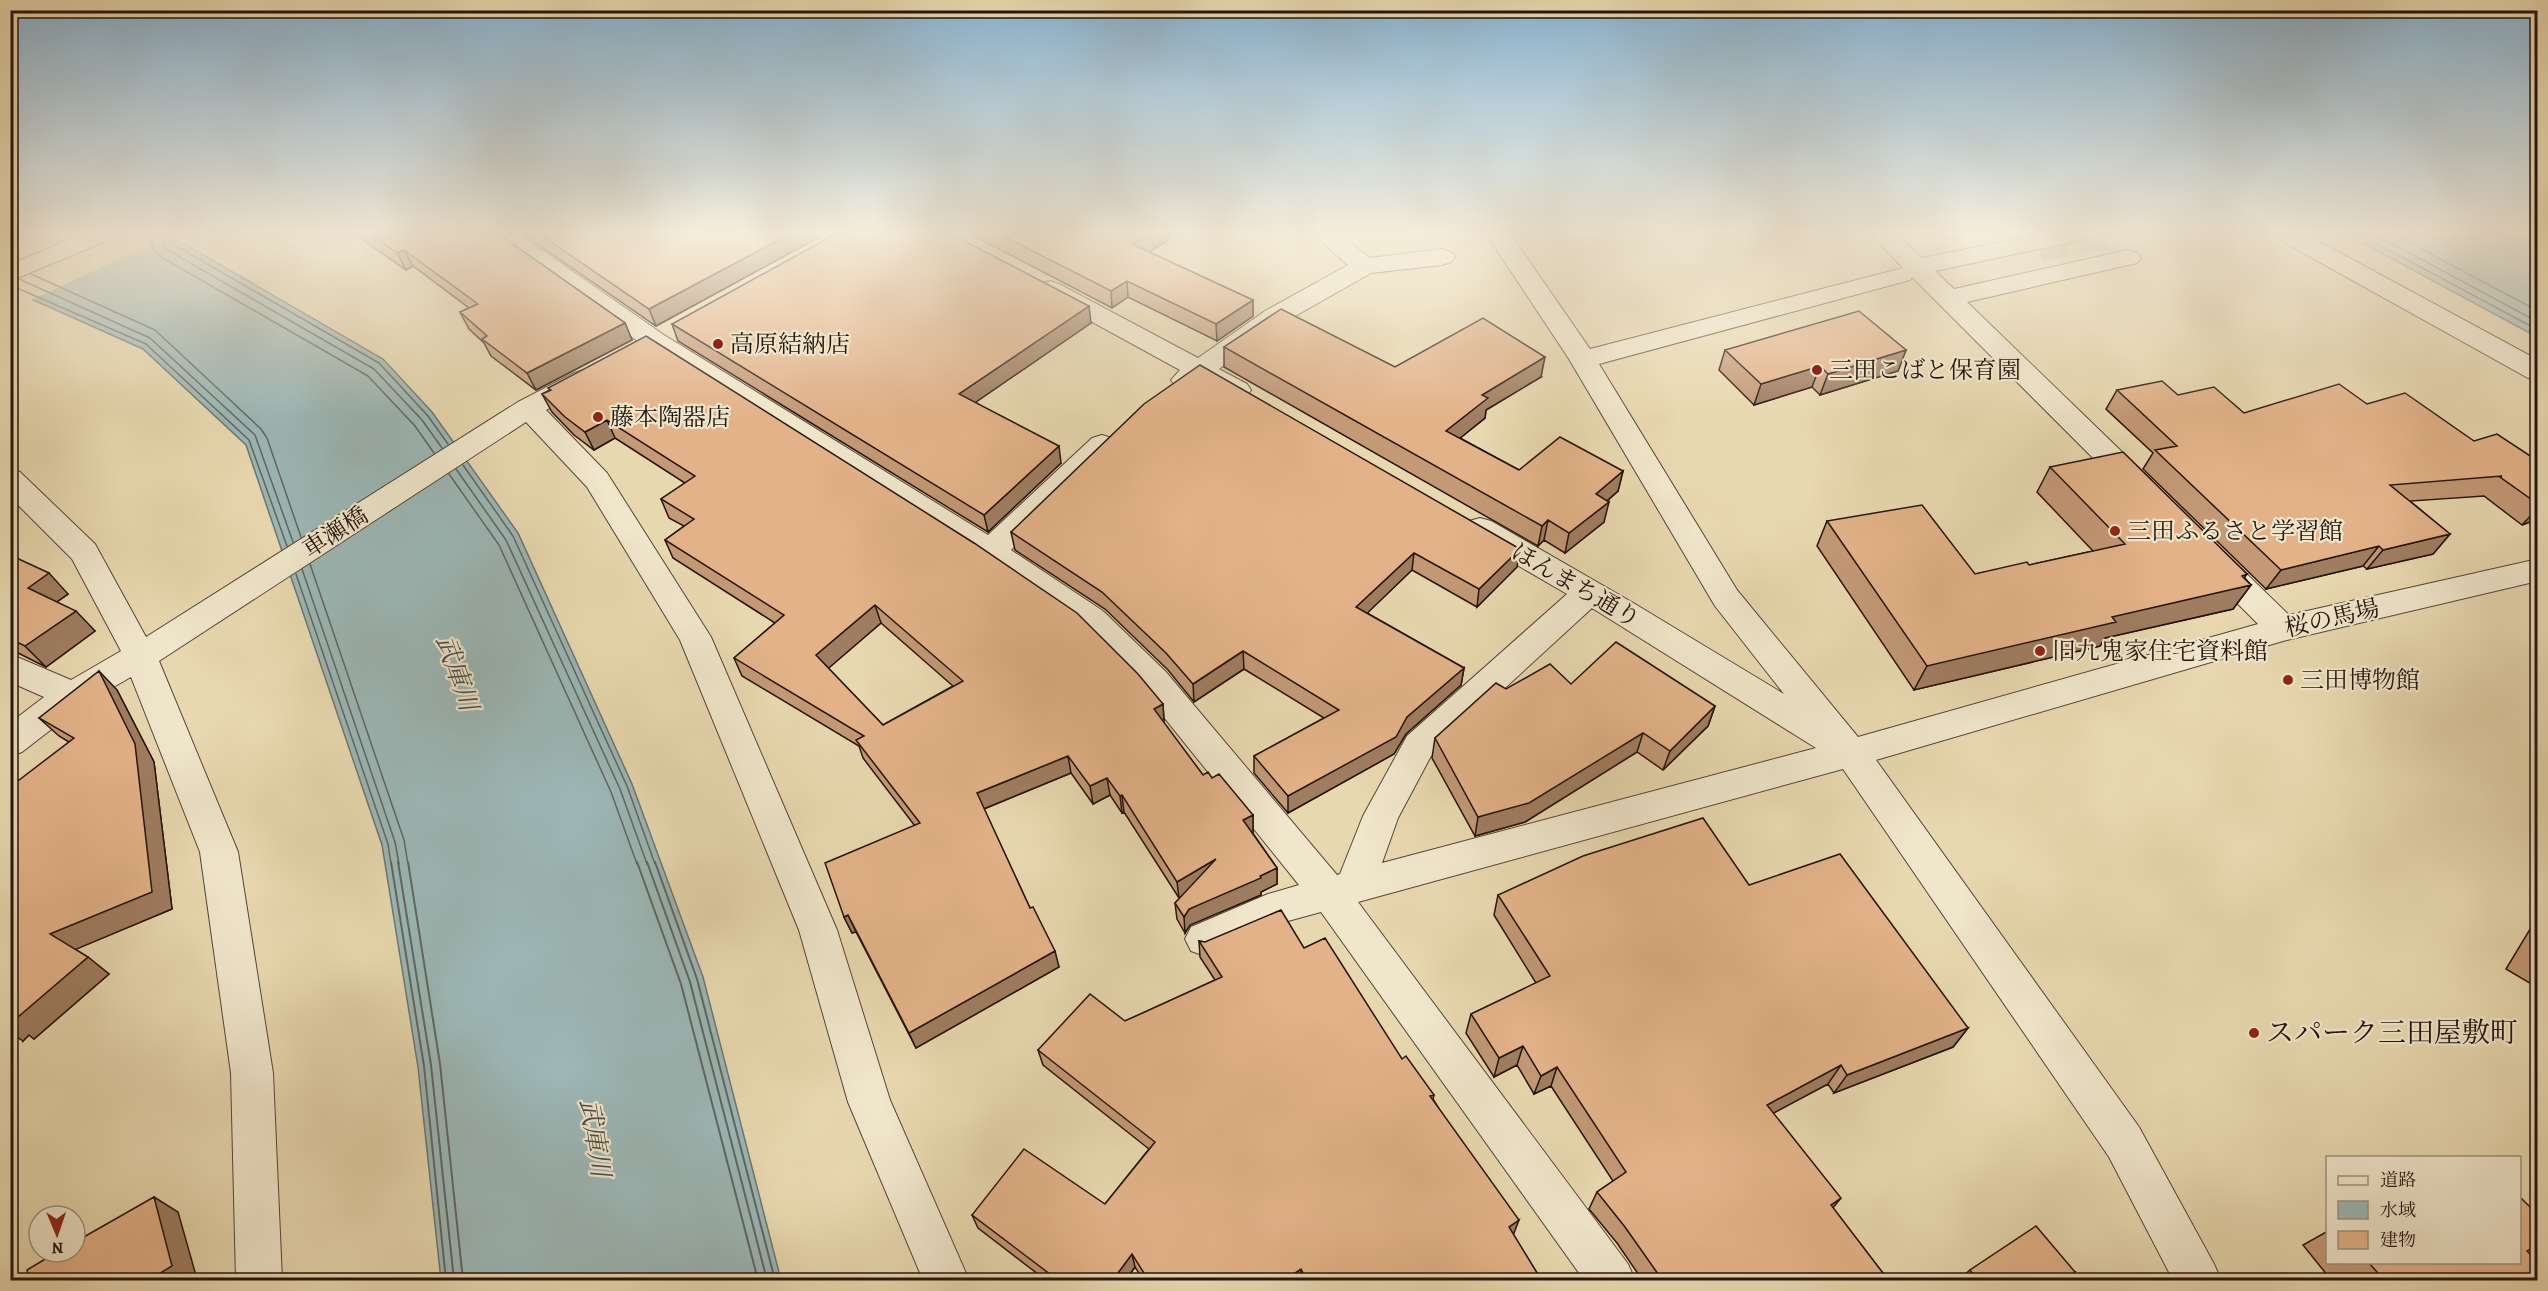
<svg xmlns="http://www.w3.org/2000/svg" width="2548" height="1291" viewBox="0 0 2548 1291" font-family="Alegreya,'Noto Serif JP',serif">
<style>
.water{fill:#9cb7b6;stroke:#6c7673;stroke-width:1.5}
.pier{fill:#e8d8af}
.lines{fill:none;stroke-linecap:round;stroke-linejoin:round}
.shore-far1{stroke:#606662;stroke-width:1.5}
.shore{stroke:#606662;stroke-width:2}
.minor-tunnel{stroke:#c1b18f;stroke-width:27;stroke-dasharray:27 14;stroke-linecap:butt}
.minor-casing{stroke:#554536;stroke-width:2}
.minor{fill:#f0e6cb;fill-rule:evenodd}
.wall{fill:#c39976;stroke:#24140e;stroke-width:1.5;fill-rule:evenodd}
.shaded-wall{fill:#9f7d60;stroke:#24140e;stroke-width:1.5}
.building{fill:#e3b289;stroke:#24140e;stroke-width:1.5;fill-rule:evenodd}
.poi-dot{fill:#8f2418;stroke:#f0e6cb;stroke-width:2}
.labels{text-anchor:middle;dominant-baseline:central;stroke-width:4.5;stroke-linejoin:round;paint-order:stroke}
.poi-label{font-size:24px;fill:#24140e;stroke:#f0e6cb;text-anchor:start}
.street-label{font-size:24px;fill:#24140e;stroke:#f0e6cb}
.water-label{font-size:26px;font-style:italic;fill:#4e4d49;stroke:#f0e6cb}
.near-poi-label{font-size:28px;fill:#24140e;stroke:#f0e6cb;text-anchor:start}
</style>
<rect width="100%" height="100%" fill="#e8d8af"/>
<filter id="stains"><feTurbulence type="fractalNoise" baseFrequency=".00333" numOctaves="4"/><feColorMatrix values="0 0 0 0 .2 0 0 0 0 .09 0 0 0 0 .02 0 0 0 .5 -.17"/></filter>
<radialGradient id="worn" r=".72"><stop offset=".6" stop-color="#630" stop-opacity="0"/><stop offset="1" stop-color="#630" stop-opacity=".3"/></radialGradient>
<!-- water -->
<path class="water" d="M11,235H169L383,359L432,412L518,533L632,784L703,977L781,1280H441L418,1067L382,845L246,445L143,349L11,290Z
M2348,235H2537V337Z"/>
<!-- pier -->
<path class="pier" d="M24,235H172L29,301L10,293L11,241Z"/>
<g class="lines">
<!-- shore-far1 -->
<path class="shore-far1" d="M150,235L153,248L161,257L368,376L415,426L434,453
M159,235L166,249L374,369L422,420L442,448
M167,235L171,243L379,363L428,416L448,444
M2361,235L2538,330
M2376,235L2538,322
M2395,235L2538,311
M31,274L155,330L261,429L267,438L301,537
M19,279L150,338L255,435L293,542
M10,285L146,344L249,440L287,546
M463,465L513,536L627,786L655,864
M456,469L506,540L620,789L647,864
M449,474L499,545L611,792L637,864
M310,564L404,840L408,864
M302,569L395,842L399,864
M296,574L388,844L391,864"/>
<!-- shore -->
<path class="shore" d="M391,862L424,1066L446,1280
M398,862L431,1065L454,1280
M408,862L440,1064L463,1280
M637,862L681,984L758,1280
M647,862L690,982L767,1280
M655,862L697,979L775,1280"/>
<!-- minor-tunnel -->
<path class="minor-tunnel" d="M2039,248L2105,235"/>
<!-- minor casing -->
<g class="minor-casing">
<path id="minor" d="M79,235H112L109,240L10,281V265Z
M492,235H520L664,335L988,535L1092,438L1102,435L1112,438L1116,445L1112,452L1011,550L1103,611L1166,672L1337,875L1340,874L1363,816L1407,736L1567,594L1469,537L1465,529L1469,521L1480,518L1491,521L1635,604L1784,694L1715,606L1569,359L1487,235H1511L1590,349L1903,268L1872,235H1898L1922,258L2036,235H2084L2081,240L2072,242L1935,271L1954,289L2128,250L2137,253L2141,258L2137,263L1967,302L2150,479L2154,486L2150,493L2139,496L2128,493L1912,277L1910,280L1599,364L1737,590L1858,737L2258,624L2203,569L2198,561L2203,553L2214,550L2225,553L2289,615L2538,559V581L2283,641L1876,760L2139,1127L2214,1264L2221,1280H2173L2109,1157L1843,769L1358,902L1628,1264L1635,1280H1584L1321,912L1288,921L1205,956L1191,951L1185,939L1191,927L1268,894L1299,885L1142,690L1081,629L979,559L646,347L495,240ZM1592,608L1816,748L1382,863L1398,818L1431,756Z
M1314,235H1341L1370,258L1442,249L1451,252L1455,257L1451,262L1442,265L1371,273L1283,323L1219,369L1247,384L1251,390L1247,396C1229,401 1216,390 1201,382L1185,389L1175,386L1171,380L1180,370L1041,294L1037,289L1041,284L1050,281L1059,284L1198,358L1265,311L1348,265Z
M2277,235H2307L2538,360V380L2528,378L2280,240Z
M584,370L594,373L598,379L594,385L546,410L607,473L711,637L837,930L890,1100L969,1280H923L848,1102L799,930L680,640L587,487L526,422L159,661L238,852L273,1073L282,1280H236L231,1073L200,852L131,677L84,704L22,752L10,756V723L44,697L10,682V654L71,680L121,651L72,559L10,497V469L20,472L95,544L146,637L518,402L574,373Z"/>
</g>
<!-- minor -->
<use href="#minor" class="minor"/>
</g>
<!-- wall -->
<path class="wall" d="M356,235H500L625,323L632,340L536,390L491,356L484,343L469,329L460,312L469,308L413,266L406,270Z
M524,235H823L656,326Z
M972,235H1168V240L1149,252L1253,300V316L1217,341L1128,297L1112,308Z
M1091,323L975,402L1061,463L988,532L678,341L672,324Z
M1224,347L1395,367L1541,377L1486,410L1485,418L1460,438L1519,470L1623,471L1618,491L1607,501L1604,522L1565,553L1544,540L1538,546L1224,367Z
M1725,350H1906L1898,371L1820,395L1812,387L1754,405L1719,370Z
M548,388L1163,704L1164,721L1163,722L1203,775L1212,778L1253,815V832H1252L1277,868V884L1261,892V895L1190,925L1185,933L1177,919L1175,903L1181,897L1179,898L1124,812L1122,813L1110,795L1093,804L1071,773L984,809L1030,908L1059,967L916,1048L856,932L852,933L844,917L915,826L863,758L859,746L742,676L734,658L775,623L673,558L665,540L684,526L669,518L661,499L685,483L615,438L594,450L574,435L552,412L542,394L550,390ZM881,623L953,686L883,725L828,668Z
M2117,390L2178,395L2244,413L2367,404L2474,441L2538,461V519L2522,525L2484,496L2410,501L2450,534L2433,554L2367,569L2363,566L2266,589L2143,469L2153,453L2106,409Z
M2050,467L2245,578L2251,585L2233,609L2105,638L2100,646L1914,690L1817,546L1827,521L1975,574L2029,565L2093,551L2037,492Z
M1011,532L1520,549L1517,567L1477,607L1412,570L1367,613L1464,668L1461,685L1406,734L1394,754L1288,813L1254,773V756L1324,718L1244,669L1194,702L1168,670L1105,609L1015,550Z
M10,555L68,594L57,602L95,631L46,667L10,649Z
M1571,684L1715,706L1708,726L1663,770L1637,752L1525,822L1475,836L1432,758L1435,738L1506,689Z
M117,690L154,762L172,909L75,949L88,957L109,974L34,1039L29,1035L23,1041L69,742L59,736L39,718Z
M1749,885L1968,1028L1953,1047L1834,1093L1828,1084L1773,1113L1833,1208L1889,1281H1643L1617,1243L1589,1209L1597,1192L1613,1181L1551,1086L1534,1094L1517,1065L1494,1077L1466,1033L1471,1014L1536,983L1494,915L1498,895Z
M2538,916V988L2506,969Z
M1199,941L1205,942L1304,948L1434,1095L1433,1099L1514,1233L1513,1234L1542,1281H1144L1135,1267L1125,1281H1047L978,1228L972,1215L1105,1204L1149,1149L1043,1065L1038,1050L1125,1021L1215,980L1200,957Z
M2328,1231V1263H2520L2527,1251L2538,1281H2332L2303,1245Z
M1970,1270L2075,1272L2064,1281H1957Z"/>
<!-- shaded-wall -->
<path class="shaded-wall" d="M788,235H823L656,326L649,309Z
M1148,235H1168V240L1134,261L1132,244Z
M404,250L413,266L406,270L397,253Z
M1127,281L1128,297L1112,308L1111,291Z
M1253,300V316L1217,341L1216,324Z
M1089,306L1091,323L963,411L959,394Z
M625,323L632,340L536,390L527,373Z
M1906,350L1898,371L1820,395L1828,374Z
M1545,357L1541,377L1486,410L1485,418L1444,451L1446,431L1482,395Z
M1820,366L1812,387L1754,405L1761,384Z
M607,420L615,438L594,450L585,432Z
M1059,446L1061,463L988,532L984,515Z
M1623,471L1618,491L1592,514L1596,494Z
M1609,502L1604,522L1565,553L1569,533Z
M2538,508V519L2522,525Z
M1548,520L1544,540L1538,546L1542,526Z
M2450,534L2433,554L2367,569L2383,550Z
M2379,546L2363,566L2266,589L2281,570Z
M1520,549L1517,567L1477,607L1479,589Z
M1414,553L1412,570L1355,625L1356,607Z
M49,573L68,594L48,608L28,588Z
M2247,574L2237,588L2251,585L2233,609L2105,638L2100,646L1914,690L1927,666Z
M875,605L881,623L823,673L816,655Z
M76,611L95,631L46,667L25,646Z
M1243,651L1244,669L1194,702L1193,684Z
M1464,668L1461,685L1406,734L1394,754L1288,813V796L1407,717Z
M99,671L117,690L154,762L172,909L72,951L50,934Z
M1163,704L1164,721L1156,727L1154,709Z
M1715,706L1708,726L1663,770L1670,751Z
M1643,733L1637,752L1525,822L1475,836L1478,817Z
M1068,756L1071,773L981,810L977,793Z
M1107,778L1110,795L1093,804L1090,786Z
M1122,795L1124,812L1122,813L1120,796Z
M1253,815V832L1244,837L1243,820Z
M1216,859V876L1179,898L1177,882Z
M1277,868V884L1261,892V895L1190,925L1185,933L1184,917L1189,909L1260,876Z
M848,915L856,932L852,933L844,917Z
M1055,951L1059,967L916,1048L909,1033Z
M88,957L109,974L34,1039L29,1035L23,1041L10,1032V1022Z
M1968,1028L1953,1047L1834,1093L1847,1075Z
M1523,1046L1517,1065L1494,1077L1499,1058Z
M1841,1065L1828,1084L1755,1123L1767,1105Z
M1557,1067L1551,1086L1534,1094L1541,1076Z
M154,1197L178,1212L197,1279L195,1281H147Z
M1841,1198L1827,1215L1831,1205Z
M1519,1220L1514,1233L1504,1240L1509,1227Z
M1132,1254L1135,1267L1125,1281H1112Z
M1301,1269V1281H1283Z"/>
<!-- building -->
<path class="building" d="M371,235H500L625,323L527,373L482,339L487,336L460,312L478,304L404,250L397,253Z
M541,235H788L649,309Z
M834,235H953L1089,306L959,394L1059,446L984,515L672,324Z
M1001,235H1148L1132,244L1253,300L1216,324L1127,281L1111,291Z
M1281,309L1395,367L1483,318L1545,357L1482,395L1488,398L1446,431L1519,470L1560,437L1623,471L1596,494L1609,502L1569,533L1548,520L1542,526L1224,347Z
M1859,311L1906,350L1828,374L1820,366L1761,384L1725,350Z
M646,336L974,543L1077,613L1138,674L1163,704L1154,709L1203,775L1208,772L1212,778L1219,774L1253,815L1243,820L1277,868L1260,876L1261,878L1189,909L1184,917L1175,903L1216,859L1177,882L1122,795L1120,796L1107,778L1090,786L1068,756L977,793L1030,908L1033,907L1055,951L909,1033L848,915L844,917L825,863L920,823L856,740L864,736L734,658L784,615L665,540L694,519L661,499L695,476L607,420L585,432L565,417L542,394L551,390L548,388ZM875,605L963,681L883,725L816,655Z
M1200,365L1520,549L1479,589L1414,553L1356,607L1464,668L1407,717L1396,737L1288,796L1254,756L1339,710L1243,651L1193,684L1166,653L1102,592L1011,532L1144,404Z
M2162,381L2178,395L2214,387L2244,413L2339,384L2367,404L2405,393L2474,441L2497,434L2538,461V504L2500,477L2502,476L2390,485L2450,534L2383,550L2379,546L2281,570L2155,450L2177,446L2117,390Z
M2123,452L2247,574L2242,576L2251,585L2112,617L2116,622L1927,666L1827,521L1922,505L1975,574L2027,562L2029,565L2125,544L2050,467Z
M10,555L49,573L28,588L76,611L25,646L10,639Z
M1616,642L1715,706L1670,751L1643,733L1529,803L1478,817L1435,738L1496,683L1506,689L1550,664L1571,684Z
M99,671L135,744L152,892L50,934L88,957L11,1023L10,787L74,738L39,718Z
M1703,818L1749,885L1840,854L1968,1028L1847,1075L1841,1065L1767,1105L1841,1198L1831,1205L1889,1281H1663L1625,1227L1597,1192L1626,1172L1557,1067L1541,1076L1523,1046L1499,1058L1471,1014L1550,976L1498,895L1583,856Z
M1281,910L1304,948L1325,938L1402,1059L1406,1056L1434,1095L1430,1096L1519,1220L1509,1227L1542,1281H1307L1301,1269L1283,1281H1149L1132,1254L1112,1281H1059L972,1215L1024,1149L1105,1204L1155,1142L1038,1050L1090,994L1125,1021L1222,977L1199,941L1205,942Z
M2538,939V955L2531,951Z
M154,1197L172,1266L147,1281H29L27,1270L57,1252H75V1242Z
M2520,1197L2538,1215V1245L2527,1251L2538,1262V1281H2385L2369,1263H2520Z
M2036,1226L2075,1272L2063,1281H1978L1970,1270Z"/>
<!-- sky -->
<linearGradient id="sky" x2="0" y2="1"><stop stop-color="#89b5d4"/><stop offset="0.56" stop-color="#f5eddb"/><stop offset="1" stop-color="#f5eddb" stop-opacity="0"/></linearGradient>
<rect width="2548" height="416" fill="url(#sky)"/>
<!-- markers -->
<g class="poi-dot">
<circle cx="718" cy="344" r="6"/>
<circle cx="1817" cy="370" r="6"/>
<circle cx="598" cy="417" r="6"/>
<circle cx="2115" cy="531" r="6"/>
<circle cx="2040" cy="651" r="6"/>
<circle cx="2288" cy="680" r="6"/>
<circle cx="2254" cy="1033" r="6"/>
</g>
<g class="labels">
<!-- poi labels -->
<g class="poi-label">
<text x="730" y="344">高原結納店</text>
<text x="1829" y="370">三田こばと保育園</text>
<text x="610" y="417">藤本陶器店</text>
<text x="2127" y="531">三田ふるさと学習館</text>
<text x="2052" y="651">旧九鬼家住宅資料館</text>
<text x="2300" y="680">三田博物館</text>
</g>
<!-- street labels -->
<g class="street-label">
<text transform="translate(335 532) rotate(-33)">車瀬橋</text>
<text transform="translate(1576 585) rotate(30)">ほんまち通り</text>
<text transform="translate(2332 618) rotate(-13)">桜の馬場</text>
</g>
<!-- water labels -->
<g class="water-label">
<text transform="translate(457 673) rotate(71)">武庫川</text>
<text transform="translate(595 1138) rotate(81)">武庫川</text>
</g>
<!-- near-poi labels -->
<g class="near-poi-label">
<text x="2266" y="1033">スパーク三田屋敷町</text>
</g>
</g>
<!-- margin -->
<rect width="2548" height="1291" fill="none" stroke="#e8d8af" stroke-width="36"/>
<rect x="12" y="12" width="2524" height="1267" fill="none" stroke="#24140e" stroke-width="3"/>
<rect x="18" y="18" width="2512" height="1255" fill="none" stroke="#24140e" stroke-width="1.5"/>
<!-- legend -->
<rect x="2326" y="1156" width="195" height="108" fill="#f0e6cb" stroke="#9e927f" stroke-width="1.5"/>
<rect x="2338" y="1176" width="30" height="9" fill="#f0e6cb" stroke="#9e927f" stroke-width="1.5"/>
<text x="2380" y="1186" font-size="18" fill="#24140e">道路</text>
<rect x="2338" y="1201" width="30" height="18" fill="#9cb7b6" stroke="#9e927f" stroke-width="1.5"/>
<text x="2380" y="1216" font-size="18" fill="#24140e">水域</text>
<rect x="2338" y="1231" width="30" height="18" fill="#e3b289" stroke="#9e927f" stroke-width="1.5"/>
<text x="2380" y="1246" font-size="18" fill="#24140e">建物</text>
<!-- north arrow -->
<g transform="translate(57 1234) rotate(178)"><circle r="28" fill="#f0e6cb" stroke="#9e927f" stroke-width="1.5"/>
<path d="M0-4.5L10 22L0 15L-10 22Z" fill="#8f2418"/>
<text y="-9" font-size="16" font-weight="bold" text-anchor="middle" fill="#24140e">N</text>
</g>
<rect width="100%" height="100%" filter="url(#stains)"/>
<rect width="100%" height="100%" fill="url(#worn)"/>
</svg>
